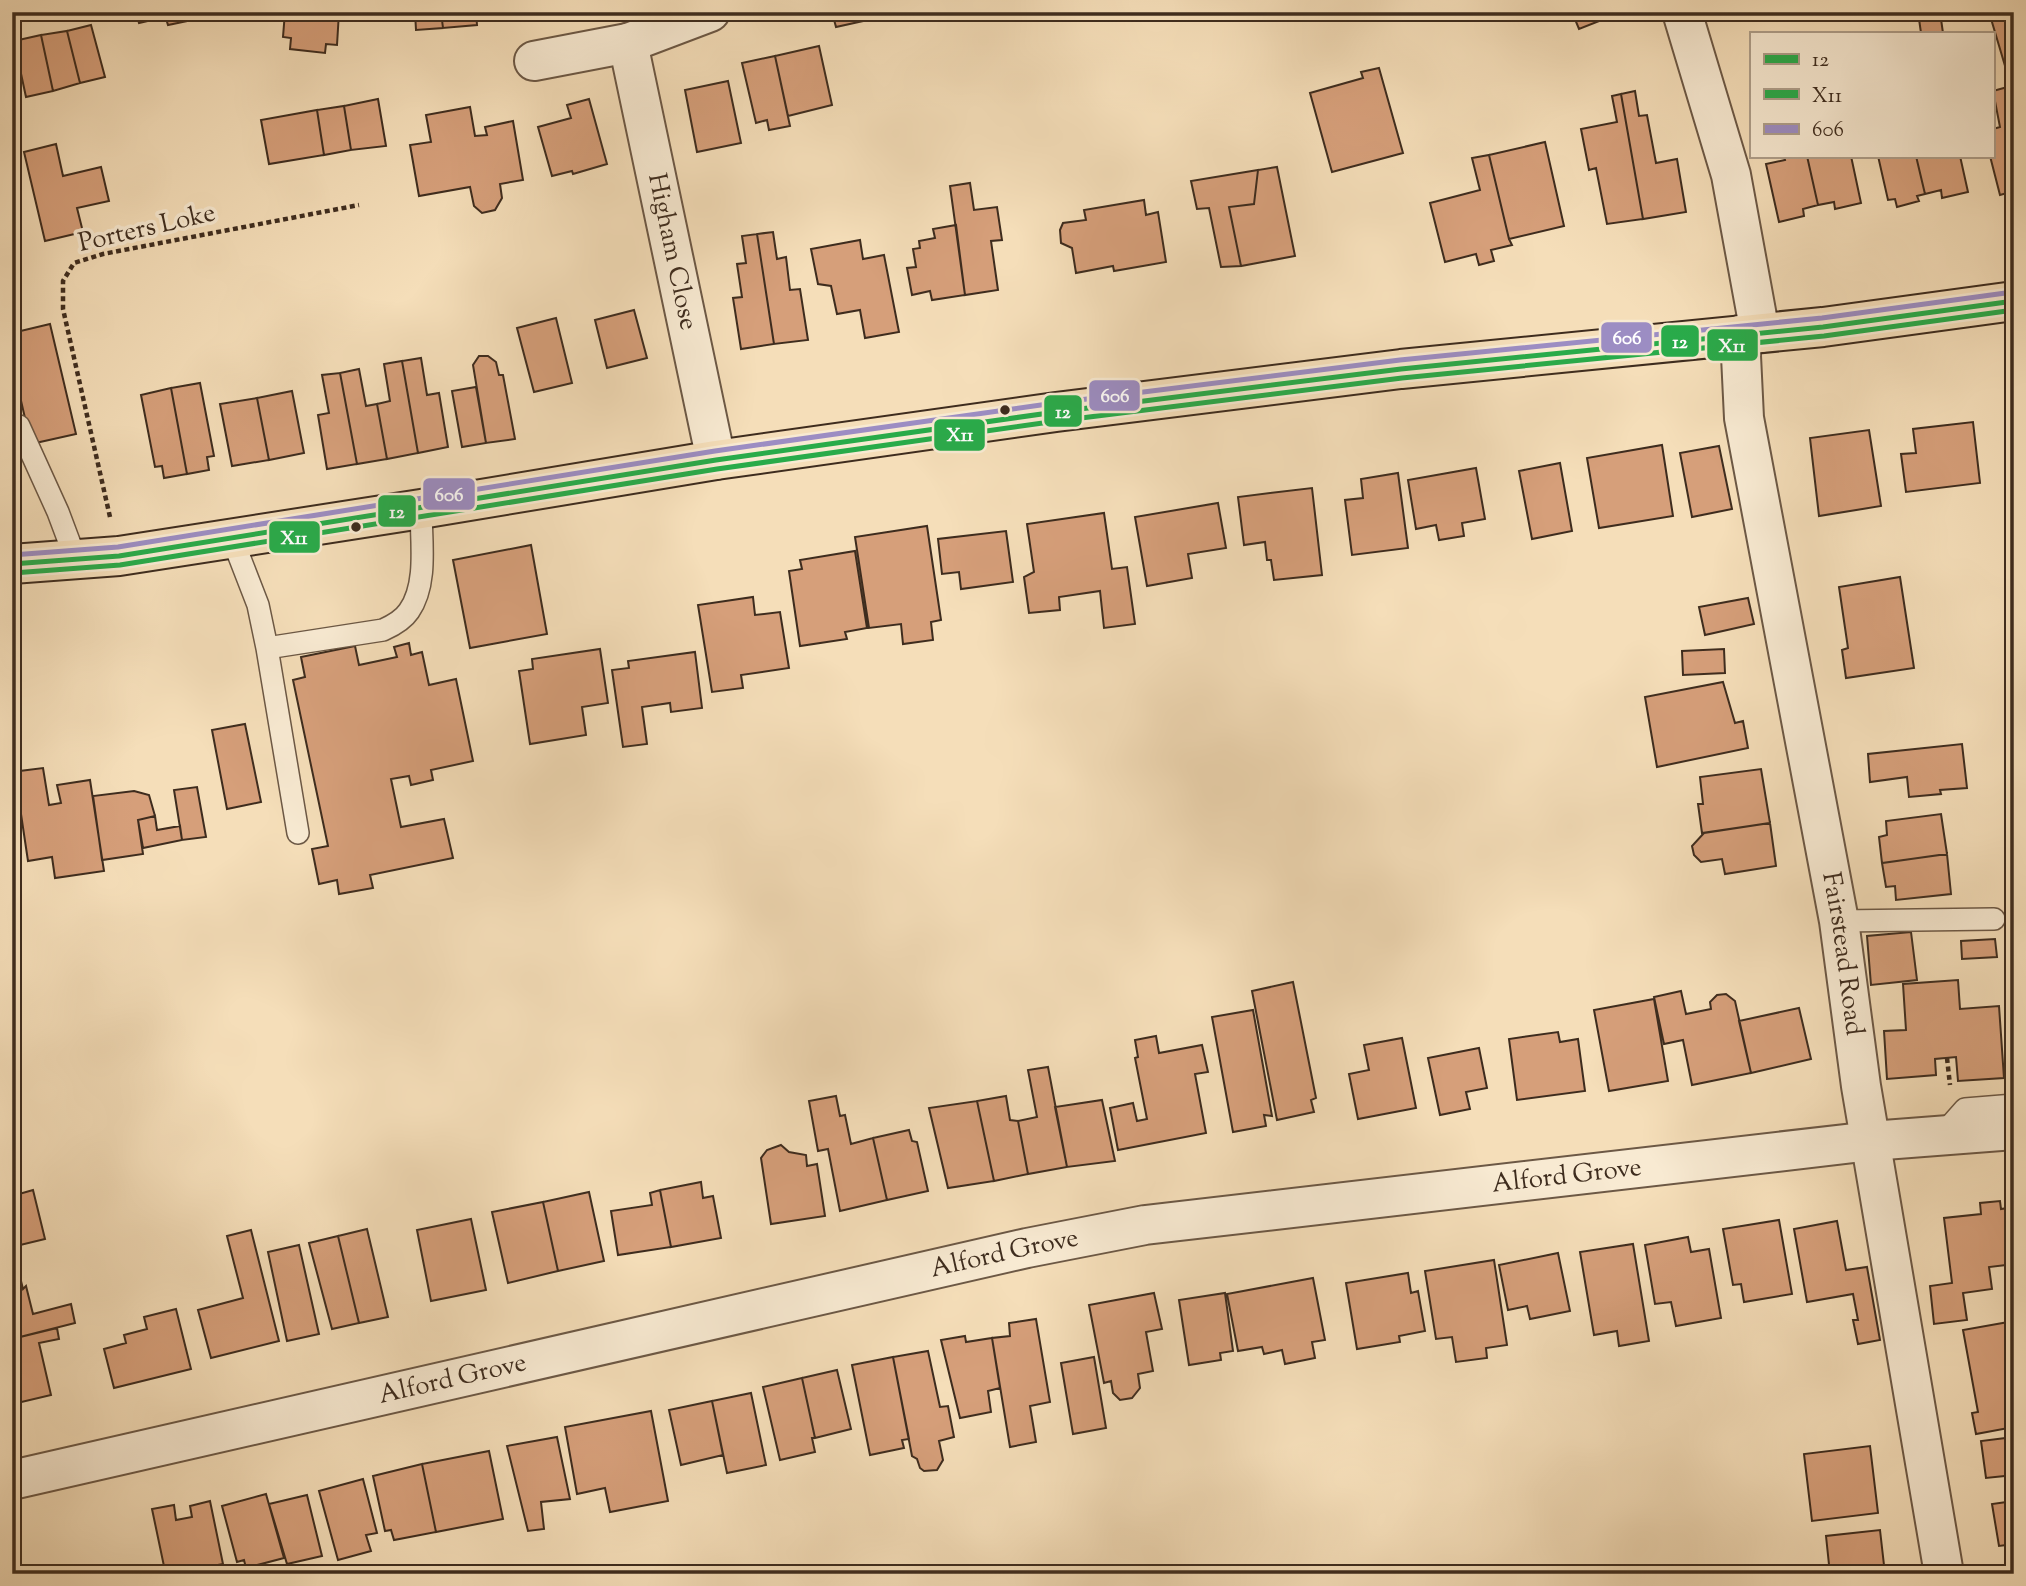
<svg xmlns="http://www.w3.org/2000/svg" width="2026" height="1586" viewBox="0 0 2026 1586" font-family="'Sorts Mill Goudy',serif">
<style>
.building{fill:#d69f7a;stroke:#3e2c1e;stroke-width:2}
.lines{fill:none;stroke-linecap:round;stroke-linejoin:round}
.lane-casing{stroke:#6c5845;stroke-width:24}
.street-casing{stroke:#6c5845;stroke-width:42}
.primary-casing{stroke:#3e2c1e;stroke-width:42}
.path{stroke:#3e2c1e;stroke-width:4.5;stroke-dasharray:5 3.5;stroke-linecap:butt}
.lane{stroke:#f8ead2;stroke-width:21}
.street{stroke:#f8ead2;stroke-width:38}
.primary{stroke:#f5deb9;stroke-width:38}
.bus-1-casing{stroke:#f8ead2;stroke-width:10}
.bus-2-casing{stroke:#f8ead2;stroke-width:10}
.bus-3-casing{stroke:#f8ead2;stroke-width:10}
.bus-1{stroke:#29ab4a;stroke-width:5}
.bus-2{stroke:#29ab4a;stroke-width:5}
.bus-3{stroke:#9c8dc3;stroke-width:5}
.bus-dot{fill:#3e2c1e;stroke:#f8ead2;stroke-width:2.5}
.labels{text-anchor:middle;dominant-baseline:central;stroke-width:7;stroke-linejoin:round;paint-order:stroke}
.street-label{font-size:26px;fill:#3e2c1e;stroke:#f8ead2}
.line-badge{stroke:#f8ead2;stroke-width:2.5}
.badge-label{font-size:19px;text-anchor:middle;font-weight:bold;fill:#fff}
</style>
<rect width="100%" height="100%" fill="#f5deb9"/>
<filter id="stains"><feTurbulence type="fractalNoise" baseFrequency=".00286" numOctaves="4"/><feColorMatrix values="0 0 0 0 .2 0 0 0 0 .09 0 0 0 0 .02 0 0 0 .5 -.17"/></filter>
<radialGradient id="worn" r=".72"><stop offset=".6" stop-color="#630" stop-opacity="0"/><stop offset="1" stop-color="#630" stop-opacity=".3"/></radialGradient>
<!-- building -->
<path class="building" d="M136,12H164L165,17L139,23Z
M164,12H195L197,19L168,25Z
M285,12H339L337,45L326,44L325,53L290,49L291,38L283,37Z
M415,12H441L443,28L416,30Z
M441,12H476L477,25L443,28Z
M832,12H885L886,16L836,27Z
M1572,12H1622L1579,29Z
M1918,12H1940L1943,33H1921Z
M1989,12H2014V97L2011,86Z
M91,25L105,77L80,83L67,31Z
M67,31L80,83L53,91L41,35Z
M41,35L53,91L26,97L14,41Z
M819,46L832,105L788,116L775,56Z
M775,56L790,126L769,130L767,120L756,123L742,63Z
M1379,68L1403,153L1332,172L1310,93L1363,78L1361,72Z
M728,81L741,143L697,152L685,90Z
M2011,86L2014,97V191L2000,195L1990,156H1993V129L2000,127L1993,91Z
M1635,91L1639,116L1647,115L1656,163L1677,159L1686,212L1643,219L1621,94Z
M1621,94L1643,219L1607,224L1596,168L1589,170L1581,129L1617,122L1612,96Z
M378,99L386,146L351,150L344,106Z
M589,99L607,164L573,174L572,171L552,176L538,127L571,118L567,105Z
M344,106L351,150L324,155L317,110Z
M470,107L475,136L487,135L485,127L513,121L523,180L500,184L502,198L495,210L482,213L474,206L470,187L419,196L410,145L431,142L426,115Z
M317,110L324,155L269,164L261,120Z
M1545,142L1564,226L1509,239L1489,155Z
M56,144L63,176L101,167L109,201L77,208L83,232L45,241L24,152Z
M1489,155L1509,239L1512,245L1491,250L1494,261L1479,265L1476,254L1445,262L1430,203L1480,190L1472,158Z
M1784,156H1807L1818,205L1803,209L1804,216L1779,222L1766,164L1785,160Z
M1807,156H1851L1861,203L1835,209L1834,202L1818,205Z
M1878,156H1916L1925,194L1917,196L1919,201L1897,207L1895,199L1888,200Z
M1916,156H1960L1968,192L1942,198L1941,190L1925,194Z
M1277,167L1295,256L1241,266L1229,207L1254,204L1258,170Z
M1258,170L1254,204L1229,207L1241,266L1221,267L1209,208L1197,209L1191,181Z
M970,183L974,210L997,207L1002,240L991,241L998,290L965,295L950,186Z
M1144,200L1146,215L1158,212L1166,262L1114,271L1113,266L1076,273L1072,248L1061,243L1060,230L1063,223L1086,220L1084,210Z
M956,225L965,295L932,300L930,291L912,295L907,268L916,267L913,249L920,248L919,241L935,238L933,229Z
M773,232L777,259L786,257L790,290L800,289L808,340L774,344L757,234Z
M757,234L774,344L741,349L733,298L742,297L737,264L746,263L742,236Z
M860,240L863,259L884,255L899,332L865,338L860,310L837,314L831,286L818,284L811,249Z
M634,310L647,358L607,368L595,320Z
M556,318L572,383L534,392L517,328Z
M50,324L76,434L31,444L19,392L12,393V333Z
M479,356H488L496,362L499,375H503L515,439L486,443L473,365Z
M421,358L427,395L439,393L448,447L418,453L402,361Z
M402,361L418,453L387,459L377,404L390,401L384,364Z
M359,369L366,406L377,404L387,459L357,464L340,373Z
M340,373L357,464L327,469L318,415L329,413L322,375Z
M200,383L214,456L207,457L209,470L187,474L171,388Z
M476,387L486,443L462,447L452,391Z
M171,388L187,474L164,478L162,466L155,467L141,395Z
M292,391L304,453L269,460L257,398Z
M257,398L269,460L232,466L220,404Z
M1973,422L1980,483L1906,492L1901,454L1916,453L1913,429Z
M1869,430L1881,506L1819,516L1810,438Z
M1662,445L1673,516L1599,528L1587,458Z
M1719,446L1732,509L1692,517L1680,453Z
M1560,463L1572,531L1532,539L1519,471Z
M1476,468L1485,519L1462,523L1464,536L1439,540L1436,525L1416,529L1408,480Z
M1398,473L1408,548L1352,555L1345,500L1363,498L1361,479Z
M1312,488L1322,575L1274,580L1271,560H1267L1265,542L1244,545L1238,497Z
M1218,503L1226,548L1188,554L1192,578L1147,586L1135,517Z
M1104,513L1112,569L1127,567L1135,624L1104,628L1100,591L1059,597L1060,610L1029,613L1024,577L1034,572L1027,524Z
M927,526L941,620L931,622L933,640L903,644L901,624L869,628L855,537Z
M1006,531L1013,582L961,589L959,572L942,574L938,539Z
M531,545L547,634L470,648L453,560Z
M855,551L867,628L845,632L847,639L800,646L789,571L802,569L800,560Z
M1900,577L1914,668L1846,678L1842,650L1848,648L1839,587Z
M753,597L755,615L780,612L789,668L741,675L743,688L712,692L698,605Z
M1748,598L1754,624L1705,635L1699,607Z
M409,643L411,655L422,652L429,685L456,679L473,761L431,770L433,780L411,785L409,776L391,779L401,827L444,819L453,858L370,875L373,888L339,894L337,880L319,884L312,849L328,846L293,680L305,677L301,657L355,646L359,665L397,657L394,647Z
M600,649L608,703L582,707L586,735L530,744L519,671L533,669L532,659Z
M1724,649L1725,673L1683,675L1682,651Z
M695,652L702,708L671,712L670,703L642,707L647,744L623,747L612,670L629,668L628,661Z
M1723,682L1735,723L1743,721L1748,748L1657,767L1645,697Z
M245,724L261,802L227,809L212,730Z
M1962,744L1967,788L1940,790L1941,794L1909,797L1907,777L1870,782L1868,754Z
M43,768L49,805L61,803L57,785L90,780L104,871L55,878L52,857L28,861L18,794H12V772Z
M1761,769L1770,823L1702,833L1698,804H1703L1700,777Z
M197,787L206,837L182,840L174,790Z
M134,791L149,795L155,816L138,820L143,854L102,860L93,796Z
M1941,814L1947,854L1882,863L1879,837L1887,835L1886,821Z
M155,816L157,830L180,826L182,840L143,848L138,820Z
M1770,823L1776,866L1725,874L1722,859L1701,862L1694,855L1692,846L1704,833Z
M1947,854L1951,894L1896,900L1895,886L1886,887L1882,863Z
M1911,932L1917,980L1871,985L1867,936Z
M1995,939L1997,957L1962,959L1961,941Z
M1958,980L1960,1009L1999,1006L2004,1078L1958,1081L1956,1057L1935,1059L1936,1075L1887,1079L1884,1031L1906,1030L1903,984Z
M1293,982L1316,1098L1311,1100L1314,1112L1277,1120L1252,991Z
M1681,991L1686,1014L1711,1009L1710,1002L1717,995L1726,994L1735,1001L1751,1073L1692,1085L1683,1040L1664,1044L1654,997Z
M1654,999L1668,1081L1609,1091L1594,1010Z
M1799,1008L1811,1059L1751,1073L1739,1021Z
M1253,1010L1272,1116L1264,1115L1266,1126L1233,1132L1212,1017Z
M1558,1032L1560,1042L1578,1039L1585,1091L1517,1100L1509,1039Z
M1156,1036L1159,1053L1202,1045L1208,1072L1195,1074L1206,1133L1118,1150L1110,1108L1133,1103L1137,1121L1147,1119L1135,1058L1138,1057L1135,1040Z
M1402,1038L1416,1108L1358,1119L1349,1074L1369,1070L1364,1045Z
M1479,1048L1487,1088L1466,1092L1470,1109L1440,1115L1428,1058Z
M1048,1067L1067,1167L1028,1174L1018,1121L1037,1117L1028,1070Z
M836,1096L840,1116L845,1115L851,1144L873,1138L887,1200L840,1211L828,1149L818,1151L809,1101Z
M1006,1096L1010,1120L1018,1121L1028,1174L994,1181L977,1101Z
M1102,1100L1115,1161L1067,1167L1055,1107Z
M977,1101L994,1181L948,1188L929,1108Z
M909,1130L912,1141L917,1142L928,1191L887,1200L873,1138Z
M781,1145L789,1152L806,1155L807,1166L817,1164L825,1216L771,1224L761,1158L767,1150Z
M701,1182L703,1198L713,1196L721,1238L671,1247L660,1190Z
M33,1190L45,1239L12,1247V1196Z
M660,1190L671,1247L618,1255L611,1211L652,1205L650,1193Z
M589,1192L604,1261L558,1271L543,1202Z
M2000,1201L2001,1209L2014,1207V1264L1989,1267L1992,1289L1963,1293L1967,1320L1934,1324L1930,1286L1952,1283L1944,1218L1981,1214L1980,1203Z
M543,1202L558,1271L508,1283L492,1212Z
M471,1219L486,1290L431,1301L417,1230Z
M1779,1220L1792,1294L1744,1302L1741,1284L1733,1285L1723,1229Z
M1837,1221L1846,1270L1867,1267L1880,1340L1858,1344L1853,1320H1858L1853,1294L1807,1302L1794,1229Z
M367,1229L388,1317L359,1323L338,1236Z
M251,1230L279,1341L211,1358L198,1310L243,1298L227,1236Z
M338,1236L359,1323L332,1329L309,1243Z
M1688,1237L1691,1252L1709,1249L1721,1318L1676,1326L1671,1302L1655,1304L1645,1245Z
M1633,1244L1649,1341L1619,1346L1617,1331L1594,1335L1580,1252Z
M299,1245L319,1334L287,1341L268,1252Z
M1558,1253L1570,1311L1530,1319L1527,1306L1508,1310L1499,1265Z
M1494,1260L1507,1345L1486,1348L1487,1358L1456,1362L1452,1337L1436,1339L1425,1271Z
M16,1261L23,1289L26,1286L33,1314L71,1304L75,1323L12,1339V1262Z
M1408,1273L1411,1293L1418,1291L1425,1331L1399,1336L1400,1342L1357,1349L1346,1283Z
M1313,1278L1325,1340L1312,1342L1315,1358L1285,1364L1282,1350L1264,1354L1262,1347L1238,1351L1227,1294Z
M1154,1293L1162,1329L1146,1332L1153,1371L1138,1374L1140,1388L1132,1398L1120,1400L1113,1393L1111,1381L1104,1383L1089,1305Z
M1225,1293L1233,1351L1220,1353L1221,1360L1189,1365L1179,1300Z
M176,1309L191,1369L114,1388L104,1349L126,1343L124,1335L147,1329L144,1317Z
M1036,1319L1050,1402L1030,1406L1036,1442L1010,1447L992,1338L1010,1336L1009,1323Z
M2014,1321V1427L1976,1434L1972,1413L1978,1412L1963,1330Z
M57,1328L59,1339L39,1343L51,1395L13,1404L12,1339Z
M965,1336L966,1342L992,1338L1000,1388L988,1391L991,1412L960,1418L941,1340Z
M928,1351L940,1407L948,1406L954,1437L939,1441L943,1460L937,1470L924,1471L920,1468L917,1459L912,1456L893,1357Z
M893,1357L909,1439L902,1440L904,1448L870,1455L852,1365Z
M1094,1357L1106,1428L1073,1434L1061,1363Z
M837,1370L851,1429L815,1438L802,1378Z
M802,1378L815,1438H812L815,1452L780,1460L763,1387Z
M751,1393L766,1465L727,1473L712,1401Z
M712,1401L723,1455L681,1465L669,1410Z
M651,1411L668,1501L610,1512L605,1488L577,1494L565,1427Z
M557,1437L570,1499L541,1502L544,1529L528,1531L507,1446Z
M2014,1437V1475L1986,1478L1981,1441Z
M1870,1446L1878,1513L1812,1521L1804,1454Z
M489,1451L503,1519L436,1532L422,1464Z
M422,1464L436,1532L394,1540L391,1530L385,1531L373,1476Z
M363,1479L377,1533L366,1535L371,1551L338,1560L319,1491Z
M266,1494L284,1558L246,1568L244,1560L237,1562L222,1506Z
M307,1495L322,1556L287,1564L269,1504Z
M210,1501L223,1564L180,1572L178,1568L165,1571L152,1509L174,1505L176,1520L192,1517L190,1506Z
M2014,1501V1544L1999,1546L1992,1504Z
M1880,1530L1885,1574H1830L1826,1536Z"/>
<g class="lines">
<!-- lane casing -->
<g class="lane-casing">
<path id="lane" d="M12,427L19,426L58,512L76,560
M232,538L258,605L267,648L383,630C392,626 403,620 409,611C428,584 421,541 421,509
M267,648L298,833
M1839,921L1994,919
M1942,1135L1965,1109L2014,1105"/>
</g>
<!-- street casing -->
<g class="street-casing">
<g id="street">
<path id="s1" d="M710,12L628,43L716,460"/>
<path d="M1682,12L1731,175L1760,333"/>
<path d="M534,61L628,43"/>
<path id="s2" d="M1740,335L1744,418L1839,921L1861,1086L1944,1574"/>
<path id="s3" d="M12,1480L1027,1248L1145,1225L1871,1141L2014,1130"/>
</g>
</g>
<!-- primary casing -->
<g class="primary-casing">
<path id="primary" d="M12,564L119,556L421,509L716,460L1056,412L1401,369L1823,327L2014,301"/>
</g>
<!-- path -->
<path class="path" d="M110,517L63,309V281L74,263L103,254L359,205
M1947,1058L1950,1085"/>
<!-- lane -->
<use href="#lane" class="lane"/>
<!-- street -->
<use href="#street" class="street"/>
<!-- primary -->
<use href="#primary" class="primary"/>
<!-- bus-1 casing -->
<g class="bus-1-casing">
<path id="bus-1" d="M12,564L119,556L716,460L1056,412L1401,369L1823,327L2014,301"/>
</g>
<!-- bus-2 casing -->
<g class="bus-2-casing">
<path id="bus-2" d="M13,573L120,565L717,469L1057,421L1402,378L1824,336L2014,310"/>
</g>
<!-- bus-3 casing -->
<g class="bus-3-casing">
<path id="bus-3" d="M12,555L118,547L715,451L1055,403L1400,360L1822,318L2013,292"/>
</g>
<!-- bus-1 -->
<use href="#bus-1" class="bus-1"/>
<!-- bus-2 -->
<use href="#bus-2" class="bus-2"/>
<!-- bus-3 -->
<use href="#bus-3" class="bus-3"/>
</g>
<!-- markers -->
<g class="bus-dot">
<circle cx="1005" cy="410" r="6"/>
<circle cx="356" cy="527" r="6"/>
</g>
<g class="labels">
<!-- street labels -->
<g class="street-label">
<text transform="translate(147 229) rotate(-13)">Porters Loke</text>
<text stroke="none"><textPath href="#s1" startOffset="301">Higham Close</textPath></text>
<text stroke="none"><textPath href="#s2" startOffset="628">Fairstead Road</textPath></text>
<text stroke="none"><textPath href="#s3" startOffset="1586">Alford Grove</textPath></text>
<text stroke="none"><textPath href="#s3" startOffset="1018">Alford Grove</textPath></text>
<text stroke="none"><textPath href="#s3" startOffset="452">Alford Grove</textPath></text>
</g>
</g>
<g class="line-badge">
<rect x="1600" y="321" width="53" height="33" rx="7" fill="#9c8dc3"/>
<rect x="1660" y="324" width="40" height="34" rx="7" fill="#29ab4a"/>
<rect x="1706" y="328" width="53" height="34" rx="7" fill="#29ab4a"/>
<rect x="1088" y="379" width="53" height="33" rx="7" fill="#9c8dc3"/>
<rect x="1043" y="394" width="40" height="34" rx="7" fill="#29ab4a"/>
<rect x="933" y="418" width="53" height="34" rx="7" fill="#29ab4a"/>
<rect x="422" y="477" width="54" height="34" rx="7" fill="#9c8dc3"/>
<rect x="377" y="494" width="40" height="34" rx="7" fill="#29ab4a"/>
<rect x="268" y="520" width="53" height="34" rx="7" fill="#29ab4a"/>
</g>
<g class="badge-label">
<text x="1627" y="344">606</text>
<text x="1680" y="348">12</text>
<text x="1732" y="352">X11</text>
<text x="1115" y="402">606</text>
<text x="1063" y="418">12</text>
<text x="960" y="441">X11</text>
<text x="449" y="501">606</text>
<text x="397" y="518">12</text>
<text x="294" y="544">X11</text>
</g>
<!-- margin -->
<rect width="2026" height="1586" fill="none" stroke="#f5deb9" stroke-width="42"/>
<rect x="14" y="14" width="1998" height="1558" fill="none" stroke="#3e2c1e" stroke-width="3.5"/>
<rect x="21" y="21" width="1984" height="1544" fill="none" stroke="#3e2c1e" stroke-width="2"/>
<!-- legend -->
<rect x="1750" y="32" width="245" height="126" fill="#f8ead2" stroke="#ae9e8a" stroke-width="2"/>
<rect x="1764" y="54" width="35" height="10" fill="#29ab4a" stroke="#ae9e8a" stroke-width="2"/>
<text x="1812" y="66" font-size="21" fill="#3e2c1e">12</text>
<rect x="1764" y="89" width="35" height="10" fill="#29ab4a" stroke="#ae9e8a" stroke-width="2"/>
<text x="1812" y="102" font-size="21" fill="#3e2c1e">X11</text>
<rect x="1764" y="124" width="35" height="10" fill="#9c8dc3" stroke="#ae9e8a" stroke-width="2"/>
<text x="1812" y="136" font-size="21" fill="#3e2c1e">606</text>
<rect width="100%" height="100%" filter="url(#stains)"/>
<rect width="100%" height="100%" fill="url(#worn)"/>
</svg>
